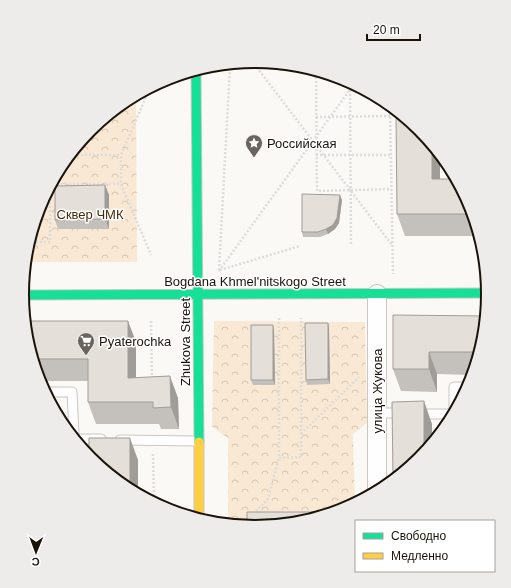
<svg xmlns="http://www.w3.org/2000/svg" width="511" height="588" viewBox="0 0 511 588" font-family="Arial,sans-serif">
<style>
.park{fill:url(#park-crowns)}
.lines{fill:none;stroke-linecap:round;stroke-linejoin:round}
.lane-casing{stroke:#cbc7c1;stroke-width:11}
.street-casing{stroke:#cbc7c1;stroke-width:20}
.fast-casing{stroke:#cbc7c1;stroke-width:11}
.slow-casing{stroke:#cbc7c1;stroke-width:11}
.path{stroke:#dcdcdb;stroke-width:2.5;stroke-dasharray:2 2;stroke-linecap:butt}
.lane{stroke:#fefefe;stroke-width:9}
.street{stroke:#fefefe;stroke-width:18}
.fast{stroke:#16e098;stroke-width:9}
.slow{stroke:#ffcf43;stroke-width:9}
.wall{fill:#c4c0bb}
.shaded-wall{fill:#a09c98}
.building{fill:#e4dfd9;stroke:#a09c98}
.labels{text-anchor:middle;dominant-baseline:central;stroke-width:3;stroke-linejoin:round;paint-order:stroke}
.poi-label{font-size:13px;fill:#1a130a;stroke:#fff;text-anchor:start}
.park-label{font-size:13px;fill:#422c0c;stroke:#fff}
.street-label{font-size:13px;fill:#1a130a;stroke:#fff}
.rim{fill:none;stroke:#1a130a;stroke-width:2}
</style>
<defs>
<pattern id="park-crowns" width="20" height="18" patternUnits="userSpaceOnUse"><rect width="20" height="18" fill="#f9e8d3"/><path d="M2 6a3 3 0 1 1 6 0M12 15a3 3 0 1 1 6 0" fill="none" stroke="#d5c6b4"/></pattern>
</defs>
<rect width="100%" height="100%" fill="#fbf9f6"/>
<!-- park -->
<path class="park" d="M136,98L137,262H28L40,204L91,129Z
M214,321L365,322L367,423L353,434L355,503L345,510L266,525H245L228,522V438L212,427Z"/>
<g class="lines">
<!-- lane casing -->
<g class="lane-casing">
<path id="lane" d="M46,392H72L74,434
M454,409V387H469
M377,413H403
M416,414H451
M77,439H101
M120,440L199,441"/>
</g>
<!-- street casing -->
<g class="street-casing">
<path id="street" d="M377,294V488"/>
</g>
<!-- fast casing -->
<g class="fast-casing">
<path id="fast" d="M196,72L199,442
M22,295L489,293"/>
</g>
<!-- slow casing -->
<g class="slow-casing">
<path id="slow" d="M199,442V516"/>
</g>
<!-- path -->
<path class="path" d="M252,61L392,245
M316,73L317,191L391,189
M350,82L351,246
M149,90L121,155V184L151,255
M390,109L393,274
M316,117L390,116
M73,155H121
M316,155H391
M53,184H121
M32,242H50V190
M219,270L230,66
M220,270L300,246
M219,271L354,84
M279,318V458L301,457V318
M151,321L152,379
M301,434L359,377
M153,454L154,501
M253,514L268,499L279,458
M242,525L249,519"/>
<!-- lane -->
<use href="#lane" class="lane"/>
<!-- street -->
<use href="#street" class="street"/>
<!-- fast -->
<use href="#fast" class="fast"/>
<!-- slow -->
<use href="#slow" class="slow"/>
</g>
<!-- wall -->
<path class="wall" d="M440,158V179L471,205L477,236H405L397,214Z
M105,185L109,195V229H58L55,220Z
M342,200L339,223L335,229L328,234L320,237H303L302,232Z
M485,316L473,375L437,374V392L401,391L393,369Z
M27,321L136,342V378L178,398L179,429H161L159,424H96L88,402V381H39Z
M328,323L329,328L330,384L307,385L306,380Z
M274,330L275,385H253L251,380Z"/>
<!-- shaded-wall -->
<path class="shaded-wall" d="M432,146L440,158V201L432,179Z
M105,185L109,195V229L105,219Z
M340,195L342,200L339,223L335,229L328,234L326,229Z
M128,321L136,342V399L128,378Z
M328,323L329,328L330,384L328,379Z
M273,325L274,330L275,385L273,380Z
M429,352L437,374V392L429,369Z
M170,376L178,398L179,429L171,407Z
M424,401L432,424V442L424,454Z
M130,438L138,460V491L130,486Z"/>
<!-- building -->
<path class="building" d="M396,113L421,129L432,146V179H454L471,205L473,214H397Z
M105,185V219L55,220V186Z
M302,194L340,195L337,218L333,225L326,229L318,232H302Z
M393,315L485,316L477,352H429V369H393Z
M27,321H128V378L170,376L171,407L153,408V402H88V359H35Z
M305,323H328V379L306,380Z
M251,325H273V380H251Z
M424,401V454L420,459L393,478L392,402Z
M89,438H130V486L90,459L89,458Z
M247,512H327V513L255,528L247,526Z"/>
<!-- icons -->
<defs>
<g id="sight-pin" transform="scale(0.9)"><path d="M0 17L-7.5 6A9.5 9.5 0 1 1 7.5 6Z" fill="#69645d" stroke="#fff"/><path d="M0-6L1.8-2.2L6-1.7L2.9 1.2L3.7 5.4L0 3.3L-3.7 5.4L-2.9 1.2L-6-1.7L-1.8-2.2Z" fill="#fff"/></g>
<g id="supermarket-pin" transform="scale(0.9)"><path d="M0 17L-7.5 6A9.5 9.5 0 1 1 7.5 6Z" fill="#69645d" stroke="#fff"/><path d="M-6-5.5h2.5l.6 2H6L4.5 2H-2.5L-4.4-4H-6ZM-1.5 3.2a1.3 1.3 0 1 0 .1 0ZM3 3.2a1.3 1.3 0 1 0 .1 0Z" fill="#fff"/></g>
</defs>
<g fill-rule="evenodd">
<use href="#sight-pin" x="254" y="143"/>
<use href="#supermarket-pin" x="86" y="341"/>
</g>
<g class="labels">
<!-- poi labels -->
<g class="poi-label">
<text x="267" y="143">Российская</text>
<text x="99" y="341">Pyaterochka</text>
</g>
<!-- park labels -->
<g class="park-label">
<text x="90" y="214">Сквер ЧМК</text>
</g>
<!-- street labels -->
<g class="street-label">
<text x="255" y="281">Bogdana Khmel'nitskogo Street</text>
<text transform="translate(185 342) rotate(-90)">Zhukova Street</text>
<text transform="translate(377 391) rotate(-90)">улица Жукова</text>
</g>
</g>
<!-- crop -->
<path d="M0 0H511V588H0ZM29 294a226 226 0 1 1 452 0a226 226 0 1 1-452 0Z" fill="#edeceb" fill-rule="evenodd"/>
<path class="rim" d="M29 294a226 226 0 1 1 452 0a226 226 0 1 1-452 0Z"/>
<!-- legend -->
<rect x="355" y="520" width="140" height="52" fill="#ffffff" stroke="#a3a19d"/>
<rect x="363" y="533" width="20" height="6" fill="#16e098" stroke="#a3a19d"/>
<text x="391" y="540" font-size="12" fill="#1a130a">Свободно</text>
<rect x="363" y="553" width="20" height="6" fill="#ffcf43" stroke="#a3a19d"/>
<text x="391" y="560" font-size="12" fill="#1a130a">Медленно</text>
<!-- north arrow -->
<g transform="translate(36 552) rotate(181)" stroke="#ffffff" stroke-width="3" paint-order="stroke">
<path d="M0-3L7 15L0 10L-7 15Z" fill="#1a130a"/>
<text y="-6" font-size="11" font-weight="bold" text-anchor="middle" fill="#1a130a">С</text>
</g>
<!-- scale -->
<path d="M367 34v6h53v-6" fill="none" stroke="#1a130a" stroke-width="2"/>
<text x="373" y="34" font-size="12" fill="#1a130a" stroke="#ffffff" stroke-width="3" paint-order="stroke">20 m</text>
</svg>
